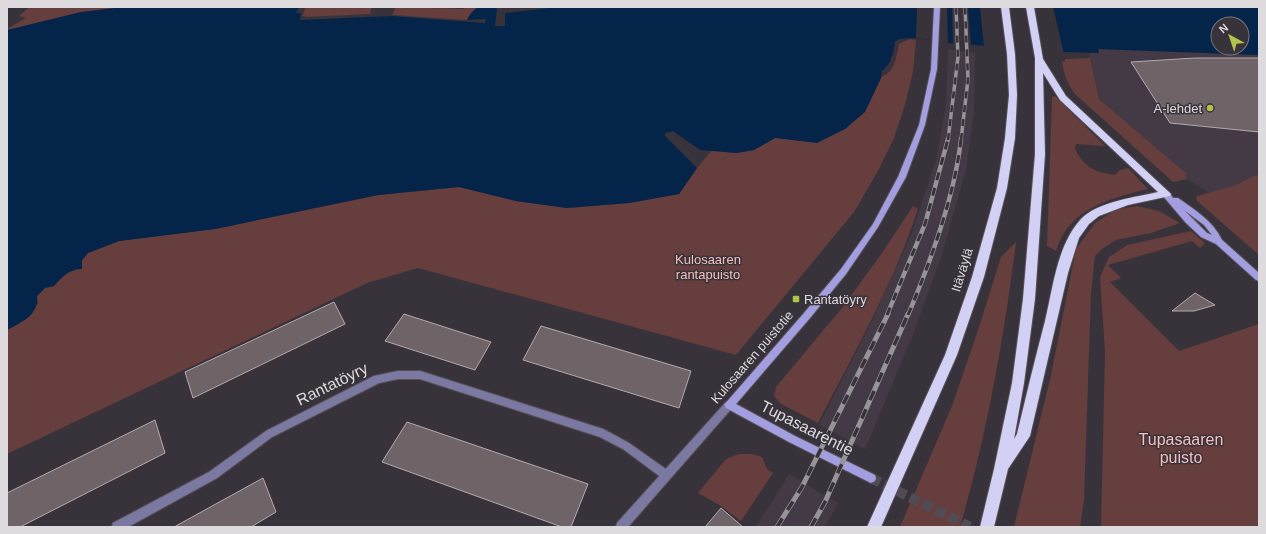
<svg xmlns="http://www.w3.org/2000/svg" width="1266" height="534" viewBox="0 0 1266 534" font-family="Helvetica,sans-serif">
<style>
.built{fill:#443a46}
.green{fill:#653e3d}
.water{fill:#05244a;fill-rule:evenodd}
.pier{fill:#38333a}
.building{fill:#6e6468;stroke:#b4a9ae}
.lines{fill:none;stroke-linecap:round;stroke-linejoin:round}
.secondary-tunnel{stroke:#514c53;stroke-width:10;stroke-dasharray:10 4.5;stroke-linecap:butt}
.minor-casing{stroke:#565158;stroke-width:2}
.tertiary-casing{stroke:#565158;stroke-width:2}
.secondary-casing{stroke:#565158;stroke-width:2}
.trunk-casing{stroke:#565158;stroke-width:2}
.minor{fill:#7b79a2;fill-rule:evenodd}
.tertiary{fill:#7b79a2;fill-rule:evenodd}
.secondary{fill:#a29edf;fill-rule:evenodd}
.trunk{fill:#d2d0f4;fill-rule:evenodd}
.rail-far2-casing{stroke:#979499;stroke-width:3.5}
.rail-far1-casing{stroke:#979499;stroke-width:4.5}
.rail-casing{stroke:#979499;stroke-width:5}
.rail-far2{stroke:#38333a;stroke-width:2.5;stroke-dasharray:7;stroke-linecap:butt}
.rail-far1{stroke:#38333a;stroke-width:3;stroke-dasharray:8;stroke-linecap:butt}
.rail{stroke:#38333a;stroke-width:3.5;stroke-dasharray:10;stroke-linecap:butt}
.poi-dot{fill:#b2c34c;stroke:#38333a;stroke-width:1.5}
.labels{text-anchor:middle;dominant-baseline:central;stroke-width:3;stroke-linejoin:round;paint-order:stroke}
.poi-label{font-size:13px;fill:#dedbdf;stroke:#38333a;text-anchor:end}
.park-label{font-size:13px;fill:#f8c0bd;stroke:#38333a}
.street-label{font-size:13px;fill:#dedbdf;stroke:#38333a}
.near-street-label{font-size:16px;fill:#dedbdf;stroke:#38333a}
.near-park-label{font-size:16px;fill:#f8c0bd;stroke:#38333a}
</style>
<rect width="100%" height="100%" fill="#38333a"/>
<!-- built -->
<path class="built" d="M948,49L975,53L974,111L966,169L943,251L912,337L865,449L819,425L873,319L912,233L936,160L946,104Z
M1097,49L1259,55V222L1186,179V173L1099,99L1089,53H1098Z
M789,474L838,503L825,527H756Z"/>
<!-- green -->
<path class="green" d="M29,7H137L7,33V29L26,18L19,16Z
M306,7H372L370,14L305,17V16H302Z
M396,7L464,9L465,7H477L467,20L392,15Z
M909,39L916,40L913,72L905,105L894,138L878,171L854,212L736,355L418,268L367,283L7,454V330L18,324L38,304L37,296L45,288L54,286L63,275L75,269L88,253L119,241L215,229L378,195L459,187L516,201L567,208L629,203L679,194L697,168L712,150L736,153L754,150L775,138L893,55L887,67L882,71L881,77C895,72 896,58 899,44Z
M1090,58L1099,99L1186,173V179L1173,182L1076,95C1067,84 1064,75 1062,61L1065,62V59Z
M1055,96L1105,146L1076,144L1075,149C1085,168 1094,172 1115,175L1120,170L1128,168L1148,189C1109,199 1069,208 1056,251L1047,246L1052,97Z
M1256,175L1259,176V255L1196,200L1197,196L1234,186Z
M913,206L918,209C894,283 854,353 818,423L781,404L774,396L776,387L842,308L882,253Z
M1137,206L1159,211L1180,223L1151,233L1116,240L1102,249L1095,256L1091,293L1084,500L1080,527H1014L1051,375L1076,249L1095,223L1115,210Z
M1191,231L1205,243L1200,248L1192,241L1108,265L1121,278L1110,282L1179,351L1259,324V527H1101L1105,352L1100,277L1109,257L1127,245Z
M1016,242C1004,338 987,434 960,527H900L952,406L978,330L1001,257Z
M739,454H752L762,457L767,469L773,473L741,521L721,506L698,493L726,459Z"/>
<!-- water -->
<path class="water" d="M123,7H299L296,13H301L300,20L391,16L485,23L486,19L467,20C472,8 485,1 497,9L495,26H505V13L559,7H1259V55L1098,49L1099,53L1065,52L948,43L916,38L899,39L895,42C893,53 892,64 882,71L881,78L865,112L845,129L817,143L775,138L754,150L736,153L700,150L673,131L665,133V136L697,168L679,194L629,203L567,208L516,201L459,187L378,195L215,229L119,241L88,253L82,260V269C69,269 62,277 54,286L45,288L37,296C39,315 22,322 7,330V30L81,12ZM1218,24H1242V48H1218Z"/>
<!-- pier -->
<path class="pier" d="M917,7H947L948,43L916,38Z
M952,7H968L971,46L953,45Z
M980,7H1053L1064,54L984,47Z"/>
<!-- building -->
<path class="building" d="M1195,58H1259V132L1170,123L1131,62Z
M1195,293L1215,305L1194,311H1172Z
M334,302L345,324L193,398L185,372Z
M404,314L491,342L475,370L385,341Z
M541,326L691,371L679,408L523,360Z
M155,420L165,453L20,527H7V493Z
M407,422L588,484L571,527H562L382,462Z
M263,478L276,512L251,527H174Z
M721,508L743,527H705Z"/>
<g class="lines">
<!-- secondary-tunnel -->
<path class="secondary-tunnel" d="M871,478L970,527"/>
<!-- minor casing -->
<g class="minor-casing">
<path id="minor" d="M398,371H420L603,429L629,443L670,472L671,475L670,478L666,480L662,478L623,449L600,437L420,379H398L379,383L272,437L217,478L128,527H112L113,523L209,472L266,431L374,376Z"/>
</g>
<!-- tertiary casing -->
<g class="tertiary-casing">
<path id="tertiary" d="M729,401L732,402L734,405L732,408L628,527H616L617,523L726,402Z"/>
</g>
<!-- secondary casing -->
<g class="secondary-casing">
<path id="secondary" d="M934,7H940L937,69L925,125L906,177L878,227L846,274L810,318L736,404L795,436L875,475L876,478L875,481L871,483L789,442L726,408L724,405L804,313L841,269L873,224L898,177L919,125L931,69Z
M1166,191L1169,192L1173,198H1178C1195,210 1213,221 1222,240L1259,273V281L1256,280L1216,244L1201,237L1186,223L1163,196L1162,194L1163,192ZM1184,210L1204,225L1212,235L1207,233Z"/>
</g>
<!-- trunk casing -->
<g class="trunk-casing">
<path id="trunk" d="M1001,7H1009L1015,54L1017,95L1015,138L1007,188L984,277L957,355L881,527H867L945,355L972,277L997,188L1005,138L1009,95L1007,54Z
M1026,7H1034L1043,59L1066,96L1171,194L1170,196L1128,205L1099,216L1089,224L1079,238L1068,273L1030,436L1008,469L994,527H980L994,469L1012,383L1023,299L1035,154V58ZM1043,73L1060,100L1158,192C1136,197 1097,202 1081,219C1057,245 1053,288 1045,321C1035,359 1026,396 1017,434L1014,439L1024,383L1035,299L1045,154Z"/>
</g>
<!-- minor -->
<use href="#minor" class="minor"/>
<!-- tertiary -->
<use href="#tertiary" class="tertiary"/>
<!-- secondary -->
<use href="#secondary" class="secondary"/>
<!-- trunk -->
<use href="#trunk" class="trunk"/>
<!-- rail-far2 casing -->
<g class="rail-far2-casing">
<path id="rail-far2" d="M948,140L958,57L956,7
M961,140L968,79L965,7"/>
</g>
<!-- rail-far1 casing -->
<g class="rail-far1-casing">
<path id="rail-far1" d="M887,315L925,224L948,139
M908,315C930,263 955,195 961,139"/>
</g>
<!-- rail casing -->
<g class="rail-casing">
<path id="rail" d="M777,527L802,487L888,314
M811,527L825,502L908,314"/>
</g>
<!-- rail-far2 -->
<use href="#rail-far2" class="rail-far2"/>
<!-- rail-far1 -->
<use href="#rail-far1" class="rail-far1"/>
<!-- rail -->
<use href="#rail" class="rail"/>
</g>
<!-- markers -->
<g class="poi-dot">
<circle cx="1210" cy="108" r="4"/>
<rect x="792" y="295" width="8" height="8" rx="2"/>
</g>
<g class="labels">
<!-- poi labels -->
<g class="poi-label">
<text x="1202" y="108">A-lehdet</text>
<text x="804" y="299" text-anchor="start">Rantatöyry</text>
</g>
<!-- park labels -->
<g class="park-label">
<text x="708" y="259">Kulosaaren<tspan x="708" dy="15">rantapuisto</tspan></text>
</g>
<!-- street labels -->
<g class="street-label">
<text transform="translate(962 270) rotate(-73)">Itäväylä</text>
<text transform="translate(752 357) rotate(-49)">Kulosaaren puistotie</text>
</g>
<!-- near-street labels -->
<g class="near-street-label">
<text transform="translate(332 384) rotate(-26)">Rantatöyry</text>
<text transform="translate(807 428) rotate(27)">Tupasaarentie</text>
</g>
<!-- near-park labels -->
<g class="near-park-label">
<text x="1181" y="439">Tupasaaren<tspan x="1181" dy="18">puisto</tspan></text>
</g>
</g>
<!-- border -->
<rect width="1266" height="534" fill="none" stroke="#dedbdf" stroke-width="16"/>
<!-- north arrow -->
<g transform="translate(1230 36) rotate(320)"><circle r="19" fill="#38333a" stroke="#7a767c"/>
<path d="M0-3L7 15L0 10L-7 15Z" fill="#b2c34c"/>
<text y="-6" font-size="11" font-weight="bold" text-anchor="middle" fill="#dedbdf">N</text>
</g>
</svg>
